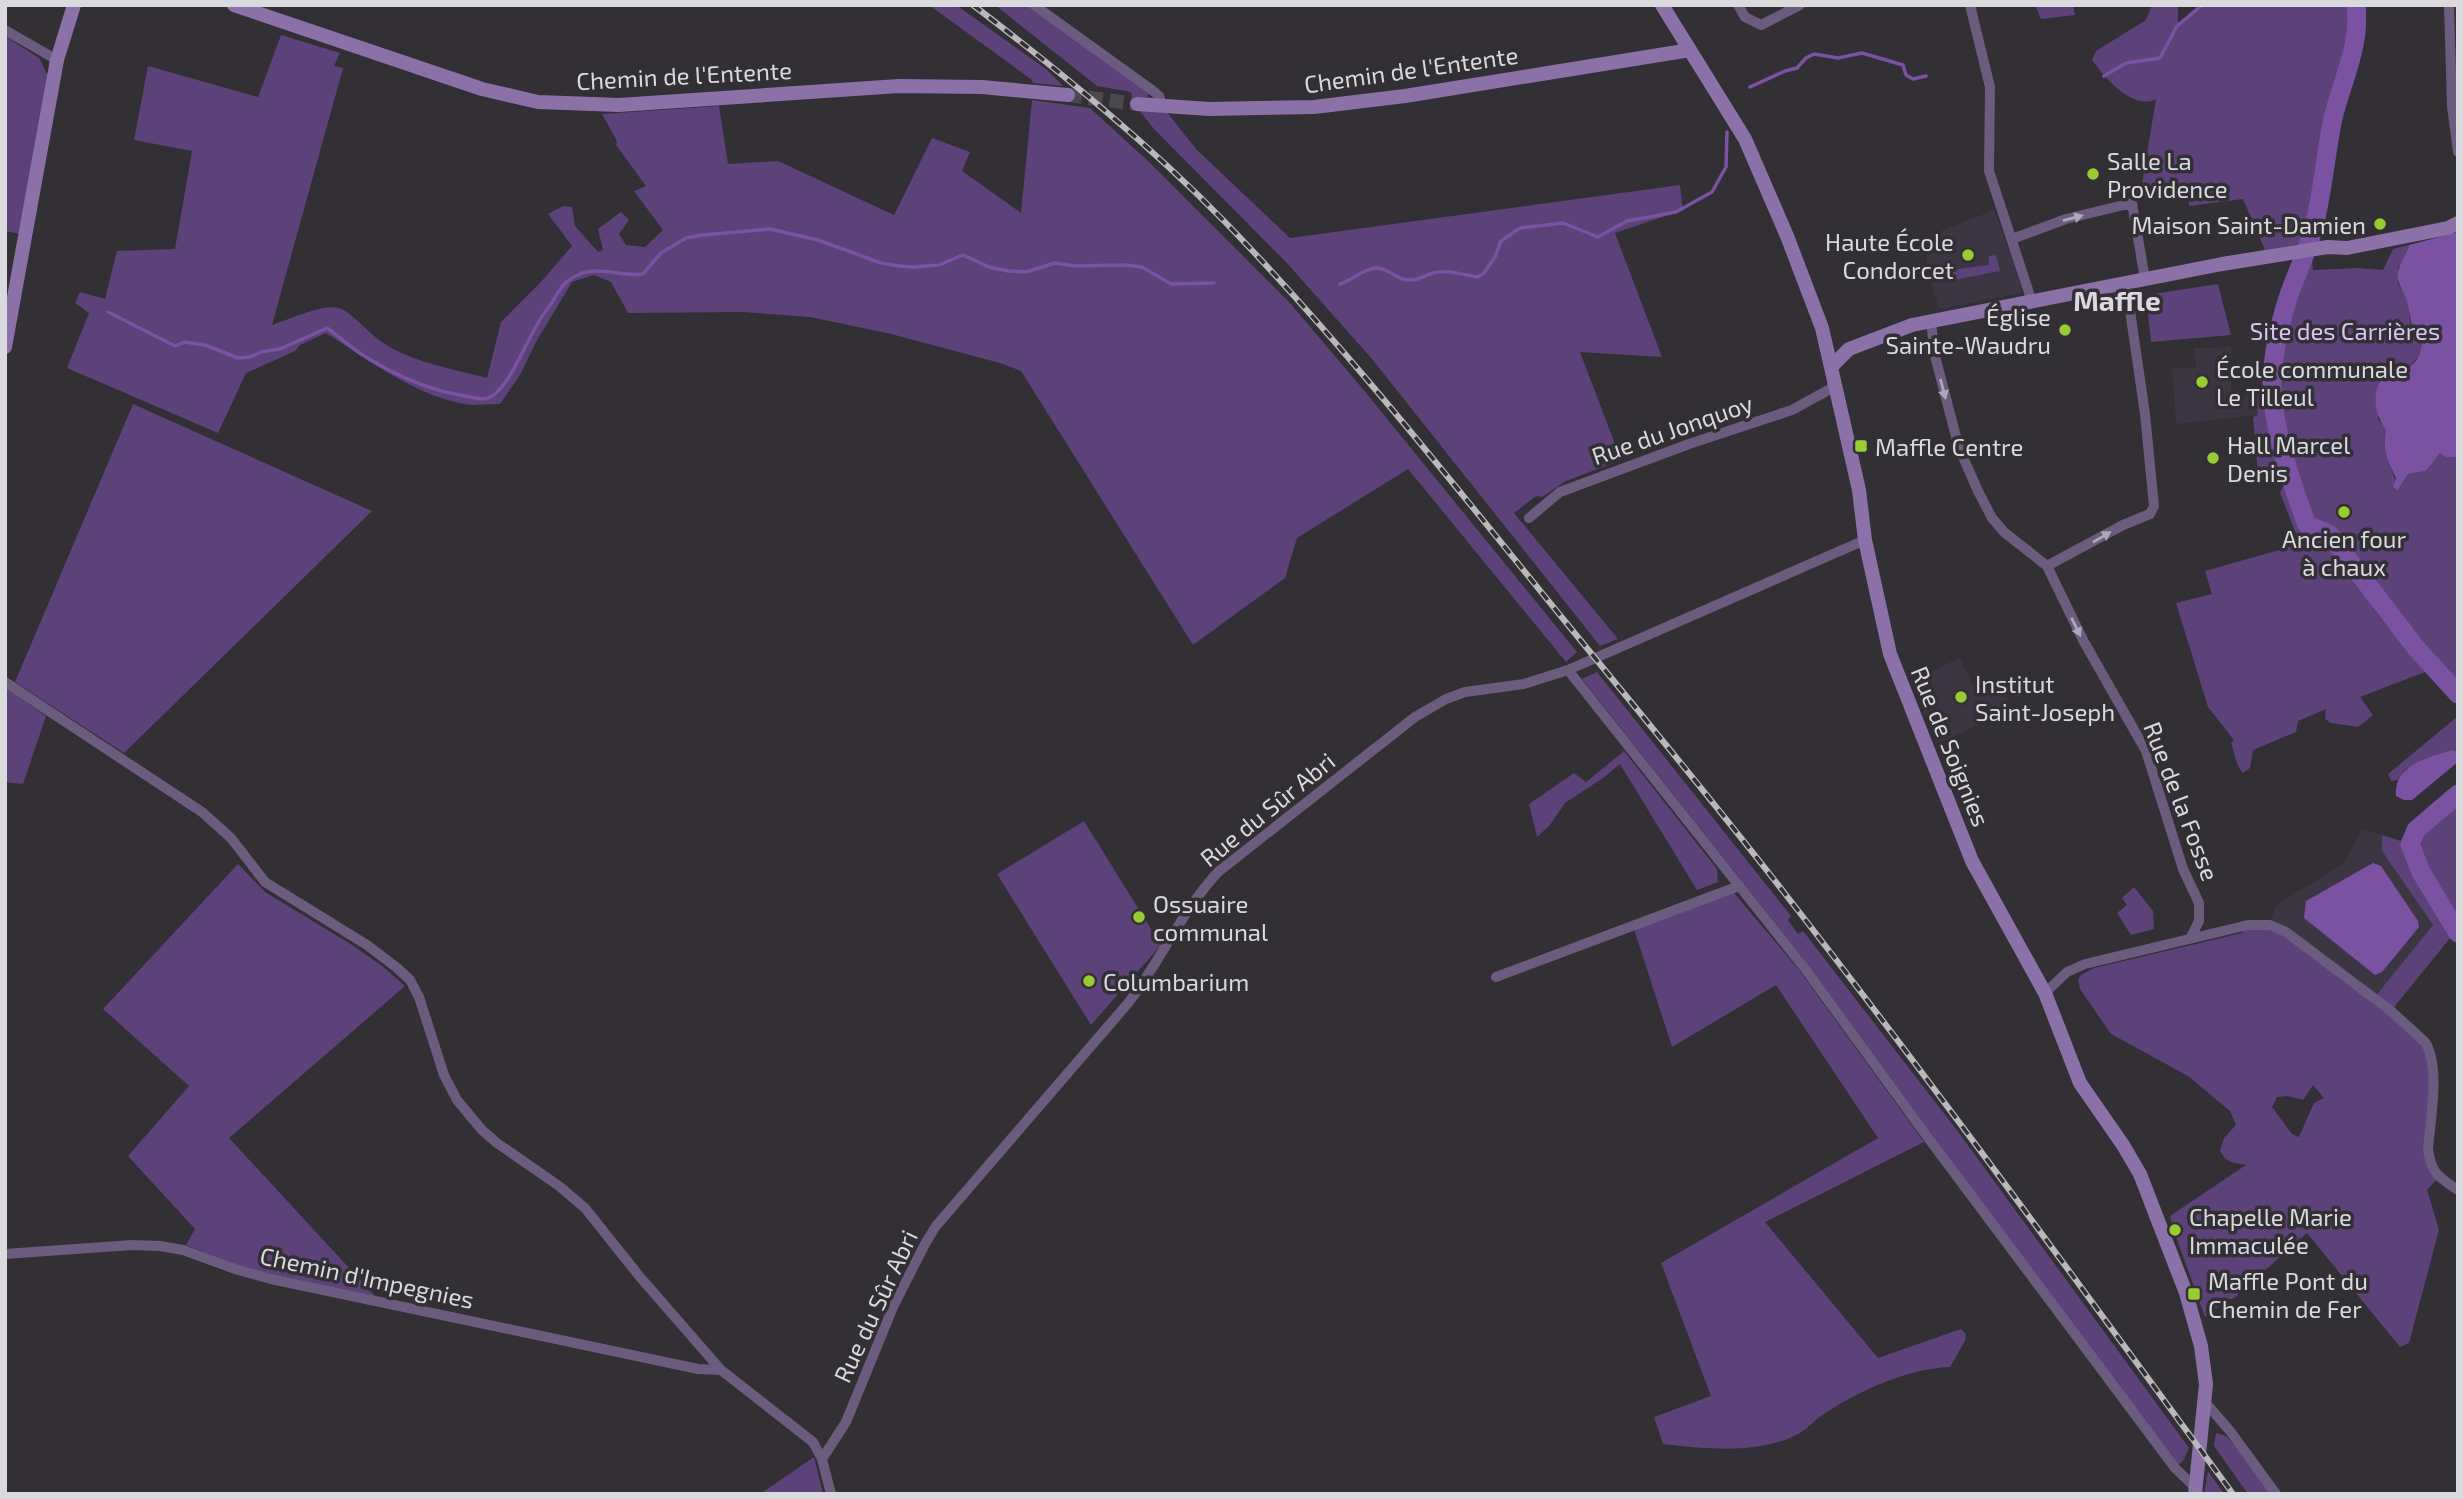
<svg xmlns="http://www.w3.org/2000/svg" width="2463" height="1499" viewBox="0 0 2463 1499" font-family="'Exo 2',sans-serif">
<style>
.built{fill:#3c3642}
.green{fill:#5d4279;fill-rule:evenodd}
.water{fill:#7b51a2}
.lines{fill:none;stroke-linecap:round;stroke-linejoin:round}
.stream{stroke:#7b51a2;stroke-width:3.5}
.river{stroke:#7b51a2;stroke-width:19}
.secondary-tunnel{stroke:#4b484e;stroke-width:14;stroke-dasharray:14 7;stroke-linecap:butt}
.street{stroke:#6b5b7e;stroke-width:10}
.secondary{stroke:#8c71a9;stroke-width:14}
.rail-casing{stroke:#b9b8bc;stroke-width:6}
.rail{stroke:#322f35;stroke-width:3.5;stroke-dasharray:10;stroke-linecap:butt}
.oneway{fill:#aea7b7}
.poi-dot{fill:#9bcb33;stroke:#322f35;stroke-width:2.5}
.labels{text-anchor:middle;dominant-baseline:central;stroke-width:7;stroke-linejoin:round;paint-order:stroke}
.street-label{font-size:24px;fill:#dad9dd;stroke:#322f35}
.poi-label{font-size:24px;fill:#dad9dd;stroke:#322f35;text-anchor:start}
.park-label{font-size:24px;fill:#dac6f2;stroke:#322f35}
.quarter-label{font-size:28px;font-weight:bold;fill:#dcd8e1;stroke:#322f35}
</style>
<rect width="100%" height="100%" fill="#322f35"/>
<!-- built -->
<path class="built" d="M1994,210L2017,272L2022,293L1939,309L1928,270L1924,238Z
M2231,347V396L2256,394L2258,415L2176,424L2172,369L2196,367L2194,348Z
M1960,658L1973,686L1996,676L2009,704L1978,718L1980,724L1937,744L1914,689L1924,684L1920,677Z
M2362,829L2382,835V851L2433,925L2374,998L2270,925L2276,905L2343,864Z"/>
<!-- green -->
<path class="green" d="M929,5H956L1046,69L1063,86L1033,83L1032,80Z
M995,5H1028L1149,93L1147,98L1132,97L1131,92L1097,86Z
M2044,5H2073L2075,15L2041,19L2036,7Z
M2152,5H2178V26L2202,5H2356C2361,44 2344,79 2334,116C2323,158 2315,201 2306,243L2265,250L2243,199L2189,206L2188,190H2141L2156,99C2133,111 2105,78 2092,60L2096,51L2146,20Z
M281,35L340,53L334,66L343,68L272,325C289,320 321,304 339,308C352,312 371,336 385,344C415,363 453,369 487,378L501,322L540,283L572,246L548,214L563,206L572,207L575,226L598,252L603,250L598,229L621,212L629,220L619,234L626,245L645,247L663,230L634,191L646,186L616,145L617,141L602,114L719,106L728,164L778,161L894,215L932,138L970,152L962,171L1021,213L1032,100L1090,108L1149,162L1289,302L1362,388L1577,652L1566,662L1408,469L1297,538L1285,578L1193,645L1021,371L1000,363L891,334L810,317L743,312L628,313L611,282L594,275L572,282L536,342L520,375L500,404C491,404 481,405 472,405C421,400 369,360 326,333L300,345L295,351L246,373L218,433L67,368L89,313L75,303L80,292L105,299L117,251L175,249L192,151L134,140L148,66L258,97Z
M5,36L39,58L48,76L21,234L5,231Z
M1138,109L1166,111L1196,149L1290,238L1680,185L1683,210L1615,233L1662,357L1580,352L1621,460L1566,481L1542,497L1536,496L1514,513L1618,639L1600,646L1372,359L1286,262L1154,129Z
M2409,245L2406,255L2398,268V284L2407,299L2411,328L2422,344C2417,367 2407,367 2387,374L2378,419L2386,430C2380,457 2393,465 2398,490L2408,474L2426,471L2440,453L2446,457L2458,458V694L2416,648L2385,609L2373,608L2425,672L2360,697L2373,715L2358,727L2331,723L2325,719L2326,709L2298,721L2296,732L2253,750L2250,768L2243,773C2235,765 2235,753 2231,742L2234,740L2208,707L2176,603L2212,594L2205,571L2300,544L2280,493L2290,471L2278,423L2272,382L2288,297L2302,262L2312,258L2313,270L2358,268L2383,270L2393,249Z
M1996,255L2000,271L1954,280L1951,270L1989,265V256Z
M2218,284L2231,335L2151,342L2146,295Z
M2263,393L2266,415L2283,480L2259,485L2253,417L2258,415L2256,394Z
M133,404L372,511L124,753L15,682Z
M1597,672L1791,916L1788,920L1798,934L1803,931L1956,1129L2189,1448L2183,1461L2175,1468L1810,967L1582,679Z
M7,689L46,716L23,784L5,782Z
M2458,716V752L2407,768L2398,780L2391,781L2388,774Z
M1624,751L1717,869L1718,882L1697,890L1620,764L1603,778L1565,803L1550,825L1537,837L1529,804L1574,773L1586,782Z
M2458,794V933L2455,932L2391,1011L2432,1053L2428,1150L2438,1178L2427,1190L2439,1230L2409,1343L2400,1347L2307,1233L2233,1299H2228L2205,1317L2175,1234L2178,1233L2177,1227L2173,1228L2170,1216L2246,1165C2233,1162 2227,1164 2220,1151L2224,1138L2236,1125L2230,1111L2188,1076L2111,1034L2080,989L2078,979L2081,975L2094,968L2242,933L2248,925H2270L2374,998L2433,925L2382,851V835L2410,844L2416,830ZM2313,1085L2324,1098L2314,1103L2299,1137L2292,1134L2272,1107L2277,1097L2288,1096L2303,1100Z
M1084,821L1161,945L1091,1025L997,874Z
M238,864L265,892L352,945L382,966L405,986L229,1138L375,1296L248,1269L186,1245L195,1229L128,1156L189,1086L103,1009Z
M2134,887L2153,911L2154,929L2131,935L2117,913L2127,905L2122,898Z
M1734,893L1799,970L1924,1142L1765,1222L1878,1358L1961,1329L1966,1334L1965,1341L1950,1367C1906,1369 1858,1391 1821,1416C1814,1421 1808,1428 1800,1433C1761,1455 1706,1449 1663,1444L1654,1417L1711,1396L1661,1263L1878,1138L1776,985L1672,1047L1634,929Z
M2216,1433L2226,1436L2276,1494H2248L2214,1446Z
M814,1457L823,1494H760Z
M2208,1471L2224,1494H2204Z"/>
<!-- water -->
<path class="water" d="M2458,232V458L2446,457L2440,453L2426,471L2408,474L2398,490L2393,487L2396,478C2387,460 2382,451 2386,430C2375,415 2369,389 2387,374C2403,361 2415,377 2422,344C2411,328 2411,320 2407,302C2404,290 2396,285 2398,271C2400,262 2407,254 2409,245Z
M2452,750L2458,752V762L2412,800H2404L2396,796C2394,764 2428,758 2452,750Z
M2373,863L2381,866L2418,921L2419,927L2382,972L2375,975L2304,918L2306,901Z"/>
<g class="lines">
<!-- stream -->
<path class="stream" d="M2104,76L2126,63L2160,58L2177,26L2202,5
M1750,87L1785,71L1797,68L1806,58L1814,54L1838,58L1862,53L1903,65L1906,75L1913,79L1926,76
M1340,284C1353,280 1362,269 1376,268C1387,267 1396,279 1407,280C1418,281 1423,276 1433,273C1448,269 1463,275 1478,277L1484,273L1495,257L1501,241L1520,228L1563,223L1598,237L1627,221L1676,212L1712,192L1726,167L1727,132
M108,312L175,346L185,342L205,345L238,358L250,357L261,352L280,349L327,328C340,337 352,349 366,357C396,376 430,390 465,396C476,398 486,402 495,394C517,374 528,333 548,308C560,292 559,283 580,274C600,266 622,277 643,274L661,253L686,238L703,235L770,229L818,240L881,263L899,266L914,267L939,265L963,255L989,267L1008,271L1026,272L1055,263L1075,266L1125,265L1142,267L1171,284L1214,283"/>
<!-- river -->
<path class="river" d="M2356,5C2361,46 2342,80 2333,118C2325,156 2323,196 2312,233C2306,255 2295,276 2288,298C2280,323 2273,355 2272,381C2271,423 2292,485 2307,525L2329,534L2416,648L2458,694
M2458,794L2416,830L2410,844L2421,872L2458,933"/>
<!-- secondary-tunnel -->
<path class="secondary-tunnel" d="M1068,95L1137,104"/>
<!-- street -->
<path class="street" d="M1034,5L1152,90L1159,96L1163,106
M1738,5L1745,17L1761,25L1800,5
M1970,5L1990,87L1989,171L2032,302
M2449,5L2452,106L2458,152
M5,30L57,60
M2012,239L2066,219L2132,203L2145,279
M1931,322L1935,356L1959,448L1978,491L1992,518L2004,532L2047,566L2083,640L2146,751L2183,869L2199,903V921L2191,937
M1529,518L1560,492L1689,444L1792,410L1834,387
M2047,566L2123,525L2150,514L2154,506L2145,414L2126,283
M1568,670L1806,970L1929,1139L2175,1468L2195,1487
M5,682L202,812L231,838L265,882L367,945L396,967L410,980L419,997L444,1075L457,1100L482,1130L497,1143L559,1186L585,1208L640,1277L721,1370L813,1442L822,1459
M1496,977L1739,886
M2045,993L2067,972L2085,964L2248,925H2270L2286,932L2391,1011L2425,1042C2441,1067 2430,1120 2428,1150C2432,1174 2438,1177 2458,1190
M5,1254L132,1245L160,1246L183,1250L238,1270L271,1279L698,1369L721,1370
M2205,1402L2230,1431L2276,1494
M831,1494L822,1459L846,1422L893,1307L925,1244L936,1226L1129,1002C1161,960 1182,911 1218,872L1415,717L1446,699L1465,692L1524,684L1568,670L1865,540"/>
<!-- secondary -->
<path class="secondary" d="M234,5L482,89L538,102L619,105L899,86L982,87L1068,95
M1662,5L1745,139L1787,236L1822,328L1859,490L1865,540L1890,654L1972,861L2045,993L2080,1083L2123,1145L2140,1174L2186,1293L2201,1346L2206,1384L2195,1494
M1137,104L1209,109L1314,107L1405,96L1690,50
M5,347L57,60L74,5
M1831,367L1849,349L1912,325L2222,264L2328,247L2347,248L2448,228L2458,223"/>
<!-- rail casing -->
<g class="rail-casing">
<path id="rail" d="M973,5C1062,73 1148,143 1226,223C1347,348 1454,485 1564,620C1638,711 1714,802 1786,895C1939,1091 2085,1293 2233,1494"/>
</g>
<!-- rail -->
<use href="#rail" class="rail"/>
</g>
<!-- one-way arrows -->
<defs><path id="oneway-solid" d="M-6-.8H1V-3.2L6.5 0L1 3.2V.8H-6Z" transform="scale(1.75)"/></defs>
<g class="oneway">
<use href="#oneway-solid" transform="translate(2073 218) rotate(-15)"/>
<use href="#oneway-solid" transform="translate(1943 389) rotate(75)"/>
<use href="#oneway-solid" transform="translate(2102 537) rotate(-30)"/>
<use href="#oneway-solid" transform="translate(2076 627) rotate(64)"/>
</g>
<!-- markers -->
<g class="poi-dot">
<circle cx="2093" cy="174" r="7"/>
<circle cx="2380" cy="224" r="7"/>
<circle cx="1968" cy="255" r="7"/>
<circle cx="2065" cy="330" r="7"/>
<circle cx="2202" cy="382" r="7"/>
<rect x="1854" y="439" width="14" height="14" rx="3.5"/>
<circle cx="2213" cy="458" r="7"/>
<circle cx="2344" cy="512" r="7"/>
<circle cx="1961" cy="697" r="7"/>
<circle cx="1139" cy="917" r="7"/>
<circle cx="1089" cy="981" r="7"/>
<circle cx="2175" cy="1230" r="7"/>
<rect x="2187" y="1287" width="14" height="14" rx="3.5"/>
</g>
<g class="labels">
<!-- street labels -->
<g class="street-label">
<text transform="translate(1411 69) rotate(-8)">Chemin de l'Entente</text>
<text transform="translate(684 75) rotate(-3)">Chemin de l'Entente</text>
<text transform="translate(1672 429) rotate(-19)">Rue du Jonquoy</text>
<text transform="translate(1951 746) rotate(68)">Rue de Soignies</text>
<text transform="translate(2182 801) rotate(69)">Rue de la Fosse</text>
<text transform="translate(1267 809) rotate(-39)">Rue du Sûr Abri</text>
<text transform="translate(367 1277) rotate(12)">Chemin d'Impegnies</text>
<text transform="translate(875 1306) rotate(-65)">Rue du Sûr Abri</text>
</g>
<!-- poi labels -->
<g class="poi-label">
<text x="2107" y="160">Salle La<tspan x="2107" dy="28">Providence</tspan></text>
<text x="2366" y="224" text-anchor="end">Maison Saint-Damien</text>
<text x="1954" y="241" text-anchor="end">Haute École<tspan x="1954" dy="28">Condorcet</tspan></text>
<text x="2051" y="316" text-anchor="end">Église<tspan x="2051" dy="28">Sainte-Waudru</tspan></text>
<text x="2216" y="368">École communale<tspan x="2216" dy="28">Le Tilleul</tspan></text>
<text x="2227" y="444">Hall Marcel<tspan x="2227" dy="28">Denis</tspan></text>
<text x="1875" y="446">Maffle Centre</text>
<text x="2344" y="538" text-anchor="middle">Ancien four<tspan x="2344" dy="28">à chaux</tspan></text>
<text x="1975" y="683">Institut<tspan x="1975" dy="28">Saint-Joseph</tspan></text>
<text x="1153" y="903">Ossuaire<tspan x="1153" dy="28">communal</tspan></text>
<text x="1103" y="981">Columbarium</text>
<text x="2189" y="1216">Chapelle Marie<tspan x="2189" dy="28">Immaculée</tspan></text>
<text x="2208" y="1280">Maffle Pont du<tspan x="2208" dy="28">Chemin de Fer</tspan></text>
</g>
<!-- park labels -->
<g class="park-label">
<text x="2345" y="330">Site des Carrières</text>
</g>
<!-- quarter labels -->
<g class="quarter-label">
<text x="2117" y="300">Maffle</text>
</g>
</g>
<!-- border -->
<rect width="2463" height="1499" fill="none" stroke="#dad9dd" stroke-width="14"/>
</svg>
